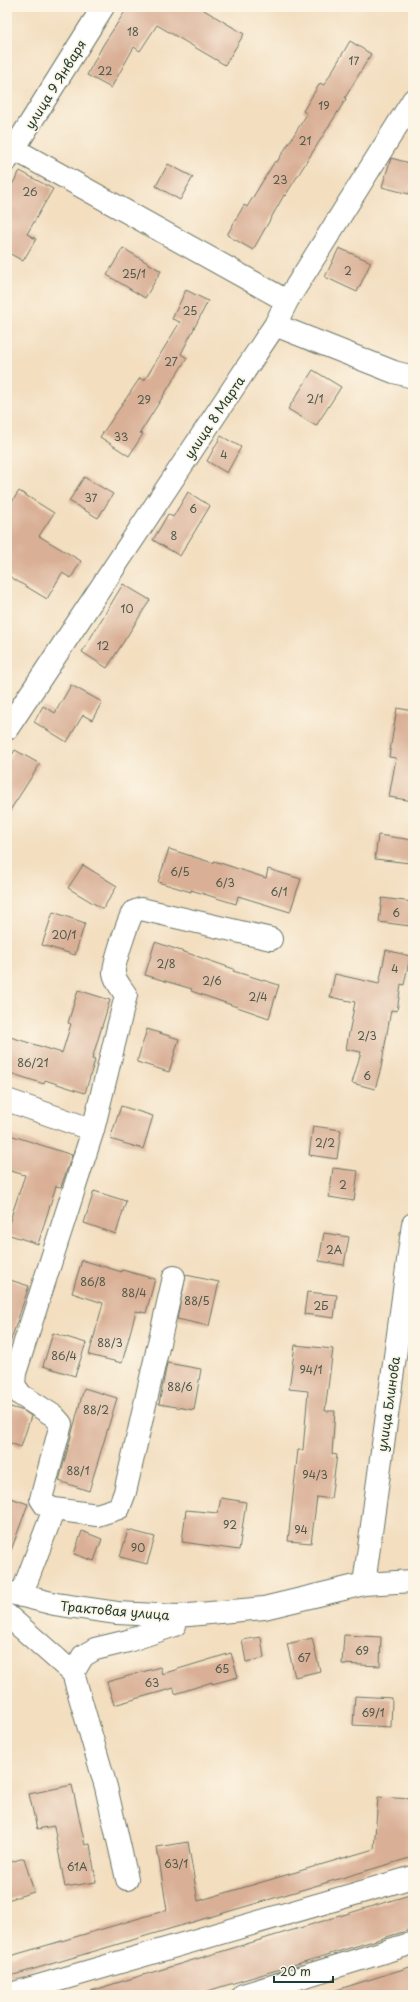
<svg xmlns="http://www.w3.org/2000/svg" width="420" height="2002" viewBox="0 0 420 2002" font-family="'Playpen Sans',sans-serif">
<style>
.building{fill:#d9af95}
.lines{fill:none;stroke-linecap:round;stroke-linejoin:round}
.minor-casing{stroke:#697565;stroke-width:24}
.minor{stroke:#fff;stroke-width:22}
.labels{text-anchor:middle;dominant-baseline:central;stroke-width:3.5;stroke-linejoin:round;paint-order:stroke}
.number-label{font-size:11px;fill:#4e5a4c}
.street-label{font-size:13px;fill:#1f3d34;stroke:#fcf5e5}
</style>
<rect width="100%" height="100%" fill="#fcf5e5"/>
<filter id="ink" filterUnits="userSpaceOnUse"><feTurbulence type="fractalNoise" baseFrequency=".025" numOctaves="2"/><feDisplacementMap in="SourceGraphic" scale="8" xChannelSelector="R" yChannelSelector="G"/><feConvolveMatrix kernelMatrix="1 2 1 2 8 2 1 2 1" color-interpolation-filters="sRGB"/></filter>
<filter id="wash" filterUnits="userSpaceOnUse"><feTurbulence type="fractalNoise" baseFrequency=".012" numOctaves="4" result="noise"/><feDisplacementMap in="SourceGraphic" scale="16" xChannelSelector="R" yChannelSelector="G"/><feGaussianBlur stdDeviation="0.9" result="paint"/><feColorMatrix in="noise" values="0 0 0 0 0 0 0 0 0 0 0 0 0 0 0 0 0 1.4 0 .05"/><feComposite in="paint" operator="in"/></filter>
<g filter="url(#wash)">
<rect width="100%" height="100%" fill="#f3dec0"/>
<g id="blocks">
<!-- building -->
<path class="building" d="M128,7H199L244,34L225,65L157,25L140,51L134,47L111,88L87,75L103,45Z
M350,41L371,54L345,98L346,99L285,196L284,195L253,250L227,235L244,205L247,207L275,161L277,162L307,114L303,111L320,83L324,85Z
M391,158L413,164V179L409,194L382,187Z
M168,164L193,177L180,200L156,186Z
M20,171L53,189L27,234L36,239L23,261L7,252V193Z
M123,248L161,271L145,298L107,275Z
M339,248L371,262L357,292L325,277Z
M186,290L208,301L181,354L187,358L140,433L143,434L129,456L100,437L140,378L144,381L180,322L172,319Z
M313,370L341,387L316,426L288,409Z
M221,436L241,447L227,473L207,461Z
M84,477L113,494L98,518L69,501Z
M19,491L54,513L39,536L81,561L71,578L62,573L47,599L7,575V509Z
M188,492L210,506L180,556L153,540L168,514L173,517Z
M123,584L150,600L107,668L82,652Z
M71,685L102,702L92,720L83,715L67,742L34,722L43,706L55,713Z
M397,708L413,711V801L389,797L396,758L389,757Z
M15,750L40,764L7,815V763Z
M378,835L413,840L410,863L375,859Z
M169,849L213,863L214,861L266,878L268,869L301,879L290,912L238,896L236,904L191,890V892L158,882Z
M83,865L117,886L103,909L68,888Z
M382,898L412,902L410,926L379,922Z
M53,912L85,923L75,955L42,945Z
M155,942L234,969L233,971L279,985L269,1018L191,991L192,989L145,975Z
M386,950L410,956L404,985L401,984L397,1011L391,1010L381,1068L375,1089L352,1083L361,1052L346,1049L355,1002L330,997L335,974L379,984Z
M78,990L110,1000L92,1059L95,1060L85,1093L45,1080L44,1084L7,1072V1036L62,1053L71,1024L68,1023Z
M147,1029L179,1039L169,1072L137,1062Z
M121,1106L153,1116L143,1149L110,1139Z
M313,1126L341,1130L337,1159L309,1155Z
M7,1134L72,1155L61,1187L56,1186L38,1244L7,1234V1229L25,1175L7,1170Z
M333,1168L358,1171L354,1201L329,1197Z
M94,1191L126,1201L116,1234L84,1223Z
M324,1233L349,1237L344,1265L319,1261Z
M82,1260L122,1272V1270L155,1279L146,1313L136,1311L122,1363L89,1355L103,1303L72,1293Z
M186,1275L219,1282L209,1326L177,1319Z
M7,1279L29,1286L10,1343H7Z
M307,1292L337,1295L334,1318L304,1314Z
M53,1333L86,1343L75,1376L43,1366Z
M295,1345L333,1349L325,1411H335L332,1454L337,1455L331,1499L317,1497L311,1543L288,1541L298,1450H303L308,1391L289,1389Z
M167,1363L201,1369L194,1410L159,1404Z
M84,1388L117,1398L89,1491L59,1481Z
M7,1406L24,1411L31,1416L21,1447L7,1442Z
M11,1498L28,1504L9,1556L7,1555V1509Z
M221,1498L246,1502L239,1550L182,1542L186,1510L218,1513Z
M128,1530L155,1537L147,1564L120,1557Z
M82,1531L102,1539L94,1561L74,1554Z
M344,1635L381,1637L380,1666L342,1664Z
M261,1637L264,1658L246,1662L242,1640Z
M312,1638L320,1671L295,1677L287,1644Z
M231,1653L238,1677L212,1684V1682L175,1694L174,1688L114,1705L107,1682L160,1667L162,1674Z
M355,1696L392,1698L391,1727L353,1725Z
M72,1785L85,1845L90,1844L96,1882L65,1887L54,1826L37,1829L29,1794Z
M378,1797L413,1799V1857L7,1977V1957L167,1910L157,1847L188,1842L198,1901L374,1849Z
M24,1858L34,1892L7,1900V1863Z
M413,1894V1929L194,1995H91L90,1991Z
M413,1966V1995H333V1991Z"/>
</g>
</g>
<g filter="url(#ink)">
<use href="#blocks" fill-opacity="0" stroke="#697565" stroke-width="1"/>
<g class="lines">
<!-- minor casing -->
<g class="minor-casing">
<path id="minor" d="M14,149L287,301
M7,160L103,7
M275,325L394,372L413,377
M7,729L275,325L287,301L413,100
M7,1100L93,1130
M54,1509L45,1505L41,1499L61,1424L54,1416L21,1395L14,1385L15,1373L93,1130L126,995C122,989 115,981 114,973C113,965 128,921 133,912L141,909L271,939
M364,1584L413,1224
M7,1592L55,1604L117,1613L178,1616L264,1608L364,1584L413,1581
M21,1596L54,1509L97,1515L119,1508L125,1492L174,1277
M7,1615L73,1673L106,1787L127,1879
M73,1673L83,1656L95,1649L128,1641L175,1625L178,1616
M7,1995L413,1877
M243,1995L413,1943"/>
</g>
<!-- minor -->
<use href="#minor" class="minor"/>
</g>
</g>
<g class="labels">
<!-- number labels -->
<g class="number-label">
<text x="133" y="31">18</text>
<text x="354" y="60">17</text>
<text x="105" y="70">22</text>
<text x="324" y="105">19</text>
<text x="305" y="140">21</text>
<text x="280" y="179">23</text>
<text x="30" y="191">26</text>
<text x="348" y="270">2</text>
<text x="134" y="273">25/1</text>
<text x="190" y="310">25</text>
<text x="171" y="361">27</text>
<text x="315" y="398">2/1</text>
<text x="144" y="399">29</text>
<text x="121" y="436">33</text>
<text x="224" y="454">4</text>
<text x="91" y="497">37</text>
<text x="193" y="508">6</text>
<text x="174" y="535">8</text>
<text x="127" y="608">10</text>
<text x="103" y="645">12</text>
<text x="180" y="871">6/5</text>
<text x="225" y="882">6/3</text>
<text x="279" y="891">6/1</text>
<text x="396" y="912">6</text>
<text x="64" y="934">20/1</text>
<text x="166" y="963">2/8</text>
<text x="395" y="968">4</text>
<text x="212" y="980">2/6</text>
<text x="258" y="996">2/4</text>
<text x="367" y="1035">2/3</text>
<text x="33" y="1062">86/21</text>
<text x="367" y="1075">6</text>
<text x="325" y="1142">2/2</text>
<text x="343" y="1184">2</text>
<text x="334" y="1249">2А</text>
<text x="93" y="1281">86/8</text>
<text x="134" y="1292">88/4</text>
<text x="197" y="1300">88/5</text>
<text x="321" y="1305">2Б</text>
<text x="110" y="1342">88/3</text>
<text x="64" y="1355">86/4</text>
<text x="311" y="1369">94/1</text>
<text x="180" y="1386">88/6</text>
<text x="96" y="1409">88/2</text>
<text x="78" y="1470">88/1</text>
<text x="315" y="1474">94/3</text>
<text x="230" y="1524">92</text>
<text x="301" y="1529">94</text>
<text x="138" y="1547">90</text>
<text x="362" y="1650">69</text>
<text x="304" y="1657">67</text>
<text x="222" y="1668">65</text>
<text x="152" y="1682">63</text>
<text x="373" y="1712">69/1</text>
<text x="176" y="1863">63/1</text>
<text x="77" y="1866">61А</text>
</g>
<!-- street labels -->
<g class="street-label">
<text transform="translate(55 84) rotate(-58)">улица 9 Января</text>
<text transform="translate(214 417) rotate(-56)">улица 8 Марта</text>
<text transform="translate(388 1404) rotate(-82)">улица Блинова</text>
<text transform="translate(115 1610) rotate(5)">Трактовая улица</text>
</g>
</g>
<!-- margin -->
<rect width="420" height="2002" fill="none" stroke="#fcf5e5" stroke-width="24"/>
<!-- scale -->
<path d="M274 1976v6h59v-6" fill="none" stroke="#1f3d34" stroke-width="2"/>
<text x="280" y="1976" font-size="12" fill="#1f3d34" stroke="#fcf5e5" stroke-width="3" paint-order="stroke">20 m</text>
</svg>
